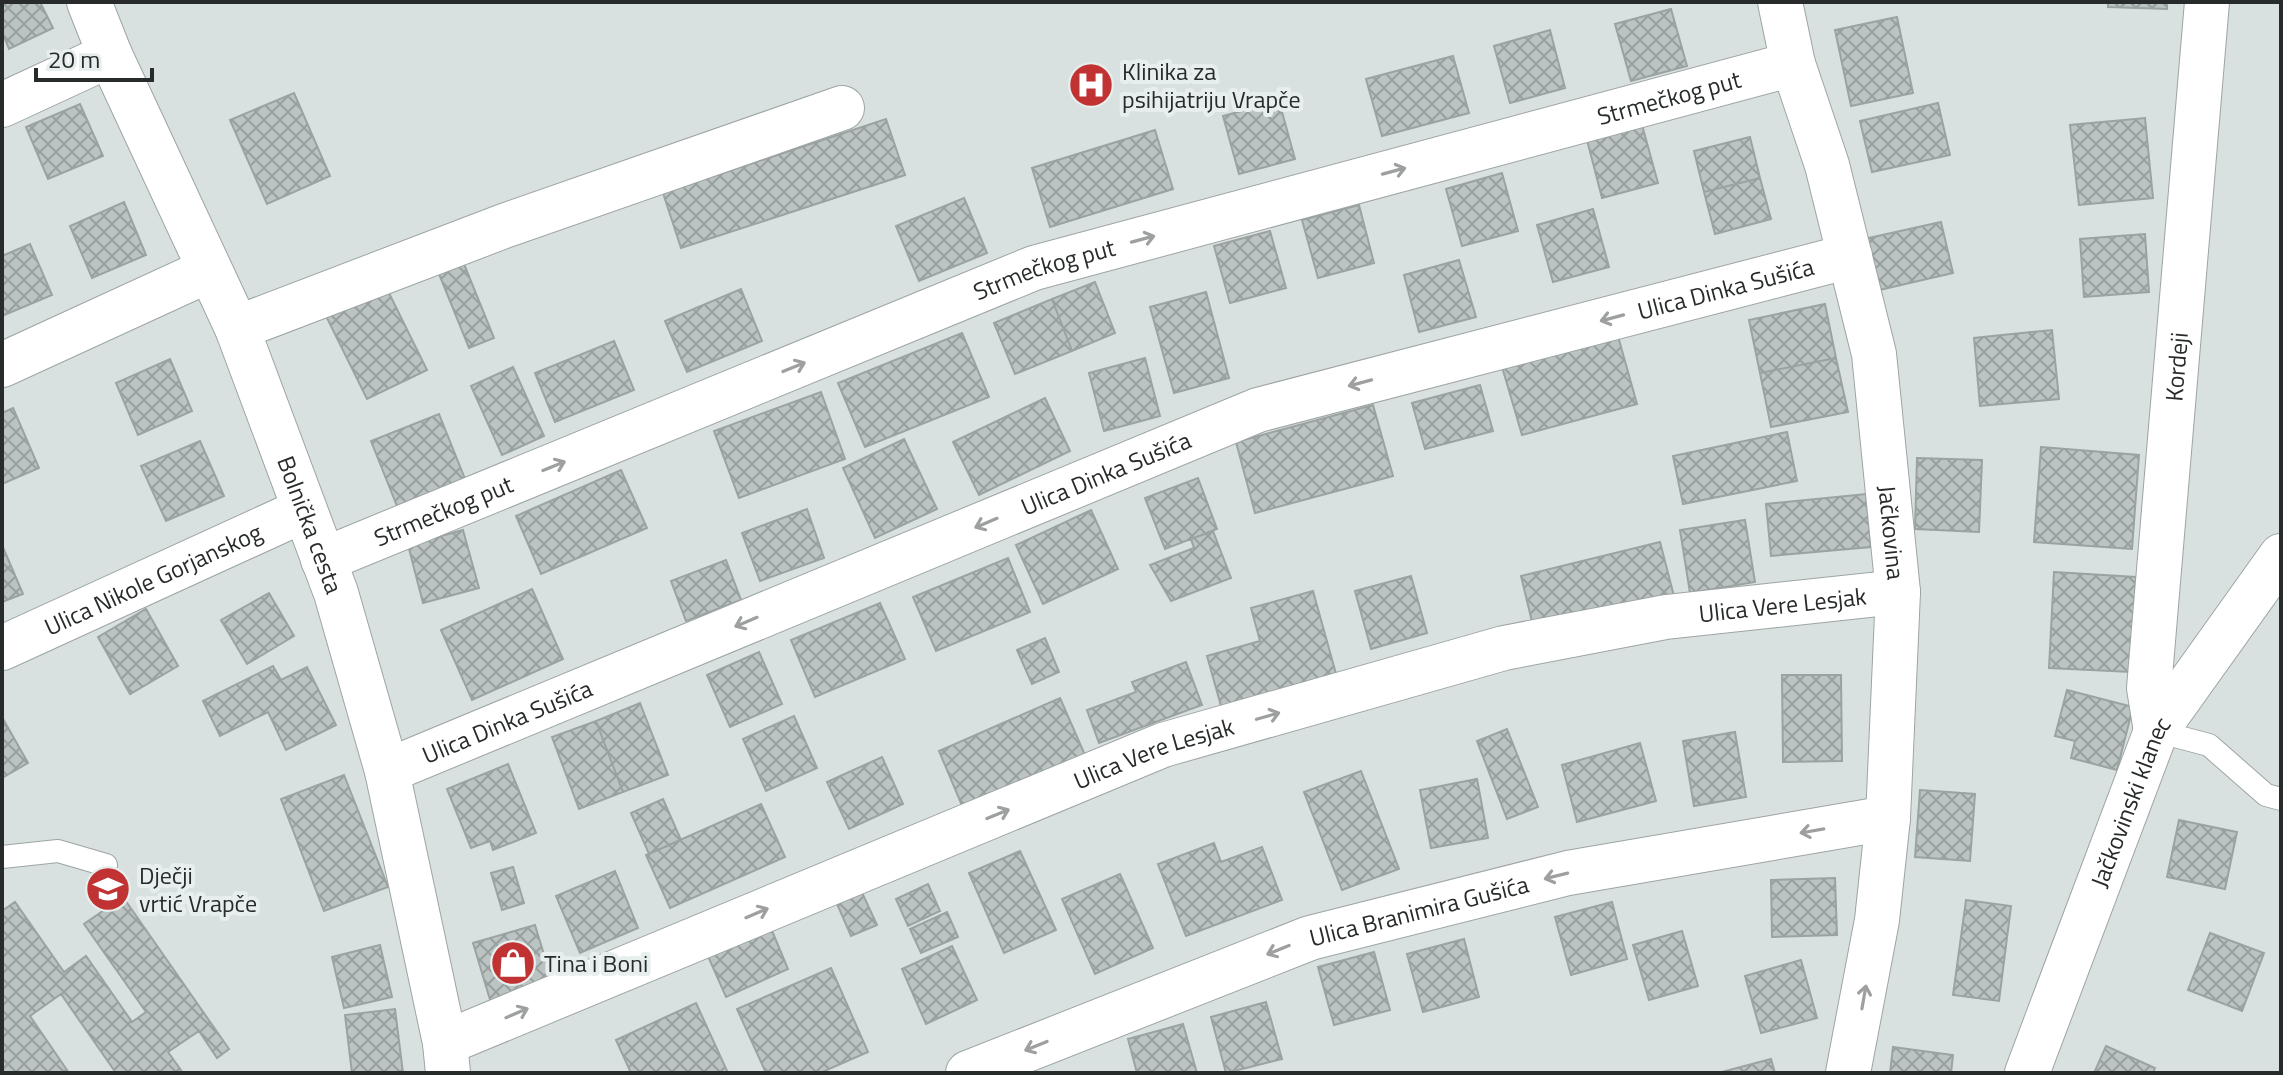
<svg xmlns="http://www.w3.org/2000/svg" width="2283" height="1075" viewBox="0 0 2283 1075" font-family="'Titillium Web',sans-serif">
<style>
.building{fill:url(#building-cross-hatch);stroke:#9aa3a1;stroke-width:2}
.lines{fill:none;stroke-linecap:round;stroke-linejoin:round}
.lane-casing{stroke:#9da5a4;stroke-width:24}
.street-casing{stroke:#9da5a4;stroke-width:46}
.secondary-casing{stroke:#9da5a4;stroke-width:46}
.lane{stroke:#fff;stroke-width:22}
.street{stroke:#fff;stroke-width:44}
.secondary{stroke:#fff;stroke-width:44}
.oneway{stroke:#9ea0a0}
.labels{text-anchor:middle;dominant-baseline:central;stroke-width:8;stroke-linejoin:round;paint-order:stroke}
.poi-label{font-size:24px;fill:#282b2b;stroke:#e6efed;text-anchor:start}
.street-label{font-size:24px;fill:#282b2b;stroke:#e6efed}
</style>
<defs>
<pattern id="building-cross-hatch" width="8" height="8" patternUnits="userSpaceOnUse" patternTransform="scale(2)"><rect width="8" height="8" fill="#bbc4c3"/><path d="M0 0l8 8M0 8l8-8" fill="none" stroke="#989f9f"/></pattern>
</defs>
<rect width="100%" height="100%" fill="#d9e1e0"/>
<!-- building -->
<path class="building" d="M2,2H40L53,28L9,49L2,32Z
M2108,2H2167V9L2108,7Z
M1671,9L1687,66L1631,81L1615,24Z
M1897,17L1913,93L1851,106L1835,30Z
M1550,30L1565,88L1510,103L1494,46Z
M1453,56L1469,113L1382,136L1366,79Z
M294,93L330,176L267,204L230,120Z
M1279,101L1295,159L1239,174L1223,116Z
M1938,103L1950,155L1872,172L1860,121Z
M80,104L103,156L48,179L26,127Z
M2145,118L2153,198L2079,205L2070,125Z
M886,119L905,175L681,248L663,193Z
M1642,125L1658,183L1602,198L1587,140Z
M1155,130L1173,189L1050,227L1032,168Z
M1750,137L1760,178L1704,192L1694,151Z
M1502,173L1518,231L1462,246L1446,189Z
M1760,178L1771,219L1715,234L1704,192Z
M964,198L987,253L919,281L896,226Z
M124,202L146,255L92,278L70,226Z
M1359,205L1374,263L1318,278L1302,220Z
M1593,209L1609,267L1553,282L1537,225Z
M1941,222L1953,273L1875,291L1864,239Z
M1270,231L1286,288L1230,303L1214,246Z
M2145,234L2149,292L2084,297L2080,239Z
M30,244L52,295L2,316V256Z
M1459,260L1476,317L1419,332L1404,275Z
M464,264L494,338L469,348L439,274Z
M1095,282L1115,333L1072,351L1052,299Z
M386,287L427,370L367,399L326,316Z
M741,289L762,341L687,372L665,321Z
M1206,292L1229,378L1174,393L1150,307Z
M1052,299L1072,351L1015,374L994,323Z
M1825,304L1836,358L1760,373L1749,320Z
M1616,329L1637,404L1522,435L1500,360Z
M2052,330L2059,399L1980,406L1974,338Z
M962,333L989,397L865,447L838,383Z
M614,341L634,390L555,422L535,373Z
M1145,358L1160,416L1104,431L1089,373Z
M1836,358L1848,412L1771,427L1760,373Z
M170,359L192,411L138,435L116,383Z
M513,367L544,436L502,455L471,386Z
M1480,385L1493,431L1425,449L1412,403Z
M821,392L845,459L739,498L714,431Z
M1045,398L1070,451L979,495L953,442Z
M1373,405L1393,476L1255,513L1236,442Z
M13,408L39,468L2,484V413Z
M439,414L465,479L397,506L371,441Z
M1787,432L1797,481L1683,504L1673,456Z
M904,439L937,509L875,538L843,468Z
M200,441L224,496L166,521L141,466Z
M2041,447L2139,455L2132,549L2034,542Z
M1917,458L1982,460L1979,532L1915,529Z
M621,470L647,528L541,574L516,516Z
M1198,478L1217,529L1165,549L1145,498Z
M1866,494L1871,547L1771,556L1766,504Z
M807,509L824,558L760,581L742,533Z
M1091,510L1118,569L1043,604L1016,545Z
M1745,520L1755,582L1690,593L1680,530Z
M463,530L479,588L423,603L408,545Z
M1213,531L1231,578L1171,601L1150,565L1194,548L1191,539Z
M1660,542L1675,600L1535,634L1521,576Z
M2,545L23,594L2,602Z
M1008,558L1030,612L936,651L913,597Z
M726,560L741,600L686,621L671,581Z
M2054,572L2136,577L2131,672L2049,668Z
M1411,576L1427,633L1371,649L1355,591Z
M532,589L563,659L472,700L441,630Z
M1313,591L1338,681L1223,713L1207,656L1260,641L1251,608Z
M269,593L294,636L247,664L221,620Z
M880,603L905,659L815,697L791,640Z
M146,609L178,666L130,694L98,637Z
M1045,638L1059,672L1032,684L1017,650Z
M759,652L782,704L730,727L707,675Z
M1186,662L1202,705L1099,743L1087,710L1136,692L1132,682Z
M273,666L281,680L307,667L336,725L286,750L268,712L220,736L203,701Z
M1782,675H1841L1842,761L1783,762Z
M2067,690L2133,707L2117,770L2071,758L2075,741L2055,736Z
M1060,698L1085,755L963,808L939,751Z
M640,703L668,775L623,792L596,721Z
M794,716L817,768L766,791L743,739Z
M2,717L28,763L2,778Z
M596,721L623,792L579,809L552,737Z
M1507,729L1538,807L1507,819L1477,741Z
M1735,732L1746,797L1694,806L1683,741Z
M1640,743L1656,801L1577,822L1562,765Z
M882,757L903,804L849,829L827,782Z
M508,764L536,833L493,850L490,841L471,848L447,789Z
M1361,771L1399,869L1342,890L1304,792Z
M344,775L388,887L324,911L281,799Z
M1477,779L1488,838L1431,848L1420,790Z
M1920,790L1975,794L1970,861L1915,857Z
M663,799L681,840L649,854L631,813Z
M761,804L785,857L670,908L646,855Z
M2179,820L2237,832L2225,889L2167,877Z
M1214,843L1221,862L1262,847L1282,900L1186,936L1158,864Z
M1020,851L1056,930L1004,953L969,873Z
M513,867L524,903L502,910L491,873Z
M615,871L638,928L580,953L556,896Z
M1120,874L1153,948L1095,974L1062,899Z
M1835,878L1837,935L1772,937L1771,880Z
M928,884L940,911L908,926L896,899Z
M859,886L877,925L851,936L834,897Z
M123,897L229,1049L217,1058L199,1031L168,1052L183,1073H116L61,994L30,1016L69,1073H2V911L15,902L64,972L86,956L132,1022L146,1012L84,924Z
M1966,900L2011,906L1999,1001L1953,995Z
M1612,902L1627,959L1571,975L1555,917Z
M947,912L958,937L921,953L910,929Z
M535,925L553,984L491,1003L473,943Z
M770,926L788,969L726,997L707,954Z
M1682,931L1698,986L1649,1000L1633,945Z
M2210,933L2264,953L2242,1011L2188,990Z
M1464,939L1479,997L1423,1012L1407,954Z
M380,945L392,997L344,1008L332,957Z
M952,946L977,1000L926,1024L902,969Z
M1374,952L1390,1010L1334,1025L1318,967Z
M1801,960L1817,1018L1761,1033L1745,976Z
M831,968L868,1052L820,1073H766L737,1009Z
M1266,1002L1282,1059L1226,1073L1211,1017Z
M696,1003L728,1073H631L616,1040Z
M395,1009L403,1073H352L345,1015Z
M1183,1024L1197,1073H1137L1128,1039Z
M2106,1046L2155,1068L2153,1073H2094Z
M1893,1047L1953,1055L1951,1073H1890Z
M1771,1059L1775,1073H1718Z"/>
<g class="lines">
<!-- lane casing -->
<g class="lane-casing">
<path id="lane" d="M2156,731L2209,745L2266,795L2281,799
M2,857L58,851L106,865"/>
</g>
<!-- street casing -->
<g class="street-casing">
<g id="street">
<path d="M2,105L110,55"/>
<path d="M237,328L504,226L842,108"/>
<path d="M2,365L209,270"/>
<path id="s1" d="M323,560L1034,268L1793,64"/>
<path id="s2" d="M2,648L304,510"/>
<path id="s3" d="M2156,731L2149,688L2207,2"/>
<path id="s4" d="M387,771L1258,410L1850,256"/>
<path id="s5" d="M445,1043L1163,745L1504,648L1666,617L1898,592"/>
<path id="s6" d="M968,1073L1310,938L1568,873L1888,818"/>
<path id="s7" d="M2027,1073L2156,731L2281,556"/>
</g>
</g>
<!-- secondary casing -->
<g class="secondary-casing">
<g id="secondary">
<path id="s8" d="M89,2L110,55L237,328L336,593L387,771L445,1043L448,1073"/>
<path id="s9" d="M1780,2L1793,64L1827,165L1874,354L1898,592L1888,818L1877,920L1848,1073"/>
</g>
</g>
<!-- lane -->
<use href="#lane" class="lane"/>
<!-- street -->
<use href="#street" class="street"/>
<!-- secondary -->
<use href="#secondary" class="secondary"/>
</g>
<!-- one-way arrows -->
<defs><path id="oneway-shaft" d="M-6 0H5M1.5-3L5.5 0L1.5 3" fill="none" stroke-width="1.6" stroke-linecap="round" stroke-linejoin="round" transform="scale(2)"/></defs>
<g class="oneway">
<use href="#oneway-shaft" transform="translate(1394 171) rotate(-15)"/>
<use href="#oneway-shaft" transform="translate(1143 239) rotate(-15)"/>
<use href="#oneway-shaft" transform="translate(1612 318) rotate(165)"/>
<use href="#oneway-shaft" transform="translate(794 367) rotate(-22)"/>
<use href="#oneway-shaft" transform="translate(1360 383) rotate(165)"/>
<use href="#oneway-shaft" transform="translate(554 466) rotate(-22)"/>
<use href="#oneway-shaft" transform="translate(986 523) rotate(157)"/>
<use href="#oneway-shaft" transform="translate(746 622) rotate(157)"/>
<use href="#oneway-shaft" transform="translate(1268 716) rotate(-16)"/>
<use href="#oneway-shaft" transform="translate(998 814) rotate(-22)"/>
<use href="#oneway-shaft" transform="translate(1812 831) rotate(170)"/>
<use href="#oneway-shaft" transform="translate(1556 876) rotate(166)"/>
<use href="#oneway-shaft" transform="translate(757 913) rotate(-23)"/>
<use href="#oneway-shaft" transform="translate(1278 950) rotate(158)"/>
<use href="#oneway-shaft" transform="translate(1864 997) rotate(-80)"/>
<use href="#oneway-shaft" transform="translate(517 1013) rotate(-23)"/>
<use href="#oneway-shaft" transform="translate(1036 1046) rotate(158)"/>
</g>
<!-- icons -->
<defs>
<g id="hospital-disc" transform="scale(2.3)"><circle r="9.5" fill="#c13232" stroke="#e6efed"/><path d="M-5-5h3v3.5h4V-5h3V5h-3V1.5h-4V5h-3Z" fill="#fff"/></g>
<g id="school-disc" transform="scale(2.3)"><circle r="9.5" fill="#c13232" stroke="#e6efed"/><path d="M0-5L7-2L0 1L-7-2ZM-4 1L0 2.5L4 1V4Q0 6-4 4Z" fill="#fff"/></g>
<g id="shop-disc" transform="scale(2.3)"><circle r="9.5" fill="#c13232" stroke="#e6efed"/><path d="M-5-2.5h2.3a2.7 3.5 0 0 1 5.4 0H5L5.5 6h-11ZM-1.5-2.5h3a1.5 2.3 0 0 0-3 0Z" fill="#fff"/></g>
</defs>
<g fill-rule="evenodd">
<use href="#hospital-disc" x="1091" y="85"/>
<use href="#school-disc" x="108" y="889"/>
<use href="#shop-disc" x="513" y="963"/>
</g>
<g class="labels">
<!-- poi labels -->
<g class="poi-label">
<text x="1122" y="71">Klinika za<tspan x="1122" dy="28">psihijatriju Vrapče</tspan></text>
<text x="139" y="875">Dječji<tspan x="139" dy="28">vrtić Vrapče</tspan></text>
<text x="544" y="963">Tina i Boni</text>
</g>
<!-- street labels -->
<g class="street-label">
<text stroke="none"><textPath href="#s1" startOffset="1426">Strmečkog put</textPath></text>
<text stroke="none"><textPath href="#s1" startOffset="778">Strmečkog put</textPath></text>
<text stroke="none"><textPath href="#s4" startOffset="1426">Ulica Dinka Sušića</textPath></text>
<text stroke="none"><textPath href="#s3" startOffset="366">Kordeji</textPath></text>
<text stroke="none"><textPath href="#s4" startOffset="778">Ulica Dinka Sušića</textPath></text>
<text stroke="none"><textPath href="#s1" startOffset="130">Strmečkog put</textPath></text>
<text stroke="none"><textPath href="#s8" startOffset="568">Bolnička cesta</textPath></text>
<text stroke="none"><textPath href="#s9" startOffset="544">Jačkovina</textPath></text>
<text stroke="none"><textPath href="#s2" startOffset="166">Ulica Nikole Gorjanskog</textPath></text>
<text stroke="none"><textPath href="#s5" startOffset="1414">Ulica Vere Lesjak</textPath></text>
<text stroke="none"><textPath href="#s4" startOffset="130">Ulica Dinka Sušića</textPath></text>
<text stroke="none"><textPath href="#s5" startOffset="766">Ulica Vere Lesjak</textPath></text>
<text stroke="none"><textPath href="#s7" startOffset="290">Jačkovinski klanec</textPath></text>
<text stroke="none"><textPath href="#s6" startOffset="480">Ulica Branimira Gušića</textPath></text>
</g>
</g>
<!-- border -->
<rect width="2283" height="1075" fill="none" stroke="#282b2b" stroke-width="8"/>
<!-- scale -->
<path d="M36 68v12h116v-12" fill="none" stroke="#282b2b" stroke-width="4"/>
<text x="48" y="68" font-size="24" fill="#282b2b" stroke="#e6efed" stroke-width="6" paint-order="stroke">20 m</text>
</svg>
